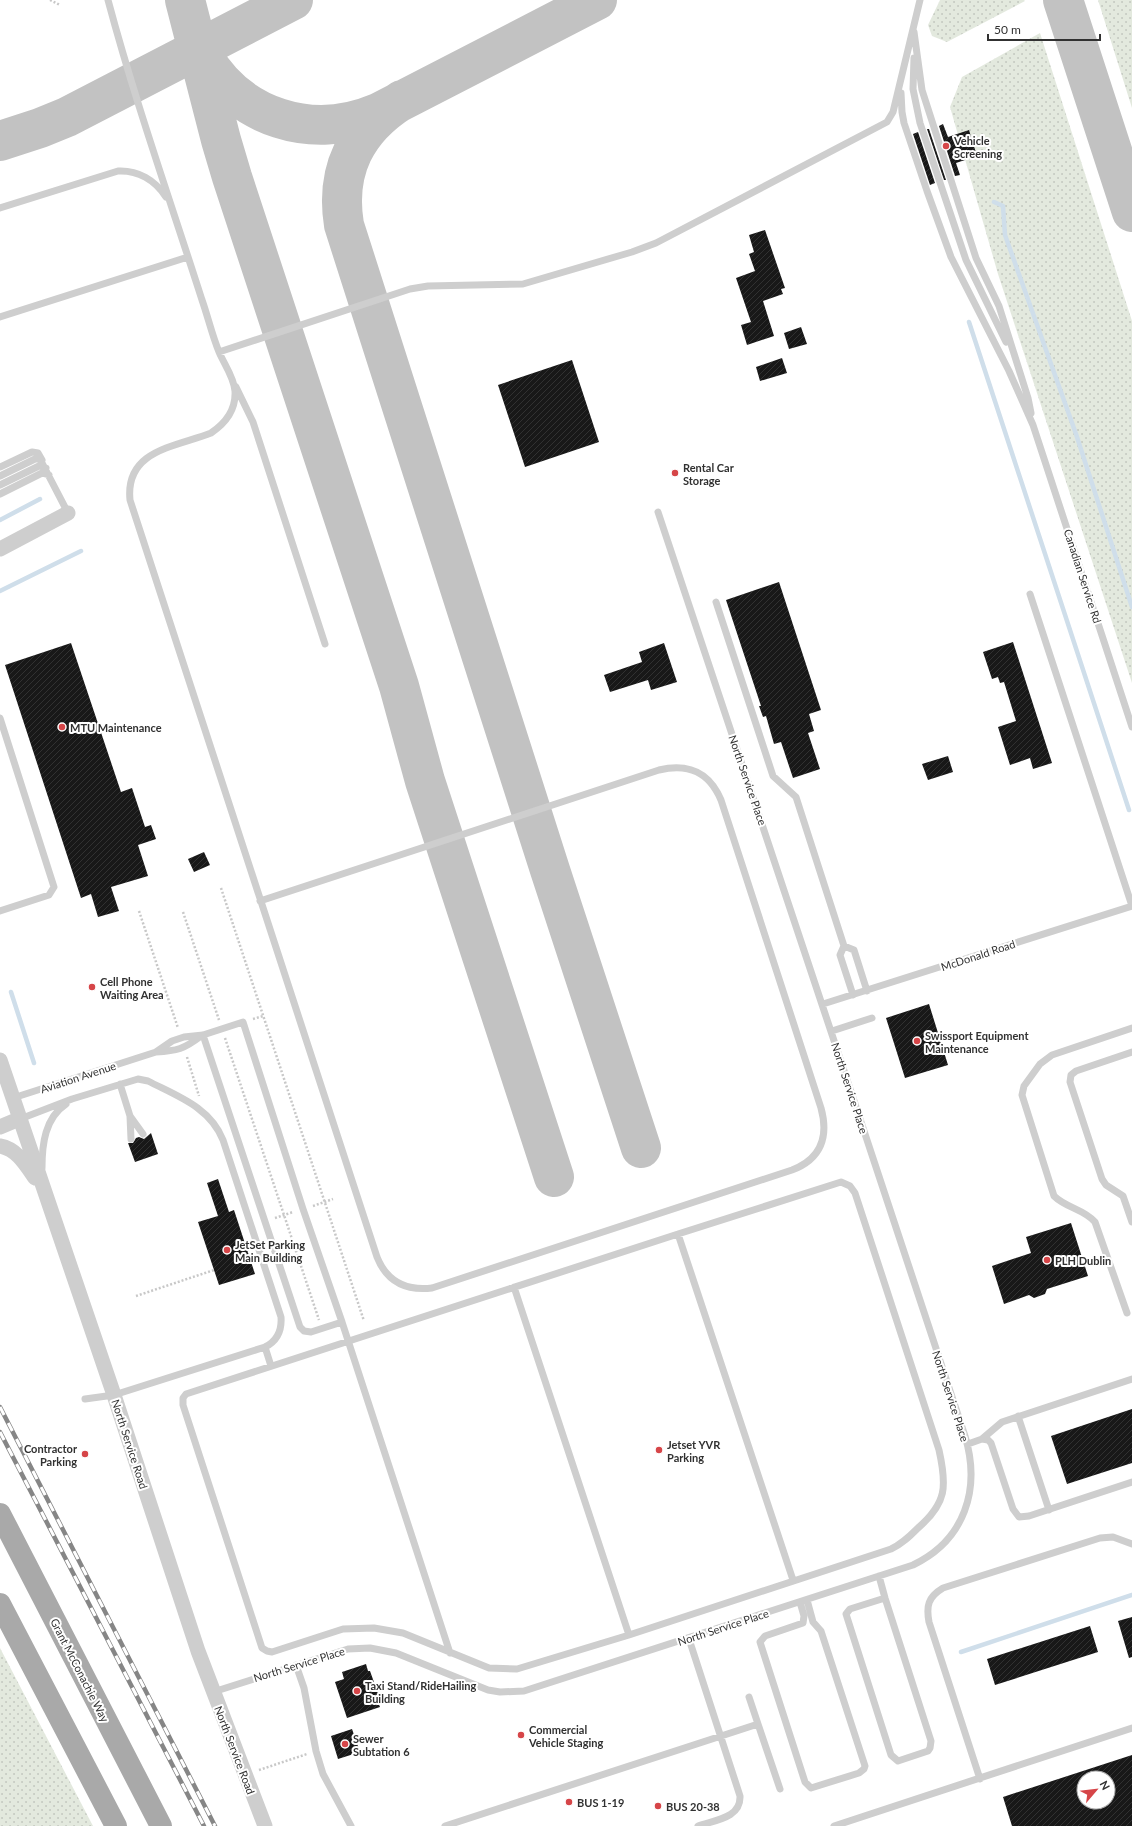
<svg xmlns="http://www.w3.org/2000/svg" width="1132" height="1826" viewBox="0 0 1132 1826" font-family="Lato,sans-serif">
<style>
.grass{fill:url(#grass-dots)}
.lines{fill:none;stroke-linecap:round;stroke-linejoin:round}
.stream{stroke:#cfdeea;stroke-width:4.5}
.taxiway{stroke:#c2c2c2;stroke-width:40}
.building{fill:url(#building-hatch);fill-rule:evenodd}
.path{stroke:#c8c8c8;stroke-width:2.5;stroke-dasharray:2 2;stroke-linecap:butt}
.service{stroke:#cecece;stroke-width:7}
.minor{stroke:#cecece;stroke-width:15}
.primary{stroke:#a9a9a9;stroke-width:22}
.rail-casing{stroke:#868686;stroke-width:4.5}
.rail{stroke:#fff;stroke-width:3;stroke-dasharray:9;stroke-linecap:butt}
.poi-dot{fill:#d64548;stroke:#fff;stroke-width:1.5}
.labels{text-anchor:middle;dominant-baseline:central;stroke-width:4;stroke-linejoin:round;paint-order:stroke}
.poi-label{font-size:11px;font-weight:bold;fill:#313131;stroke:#fff;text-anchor:start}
.street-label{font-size:11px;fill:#313131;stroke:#fff}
</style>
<defs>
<pattern id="grass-dots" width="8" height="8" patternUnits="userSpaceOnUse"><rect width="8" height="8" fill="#e3e9de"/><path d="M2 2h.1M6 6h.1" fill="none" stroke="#c3c8bf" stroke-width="1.8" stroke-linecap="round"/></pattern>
<pattern id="building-hatch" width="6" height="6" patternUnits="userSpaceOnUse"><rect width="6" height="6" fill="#181818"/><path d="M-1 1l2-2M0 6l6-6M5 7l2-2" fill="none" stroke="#313131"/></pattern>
</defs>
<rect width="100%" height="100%" fill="#fff"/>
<!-- grass -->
<path class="grass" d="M940,0H1024L1025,1L947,42L932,36L928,25Z
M1098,0H1132V108Z
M1040,33L1132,321V683L998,274L950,107L962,77Z
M0,1648L93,1826H0Z"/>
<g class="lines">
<!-- stream -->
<path class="stream" d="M994,202L1003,206L1005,235L1076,434L1132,607
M969,322L1129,810
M0,520L40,499
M0,591L81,551
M11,992L34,1063
M961,1652L1132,1595"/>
<!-- taxiway -->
<path class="taxiway" d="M185,0L221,140L232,177L399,686L425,781L554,1177
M1063,0L1132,212
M203,56C239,118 312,141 378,113L597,0
M402,100C356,129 335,170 344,225L550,870L641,1148
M0,141L40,128L67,117L293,0"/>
</g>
<!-- building -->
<path class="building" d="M943,124L948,137L969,130L977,156L956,163L960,175L955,176L939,126Z
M927,129H929L946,180H944Z
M918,132L935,183L930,185L913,134Z
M765,230L785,288L781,289L783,294L763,301L774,336L747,345L741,325L751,322L736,278L755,271L749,254L754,252L749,235Z
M801,327L807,344L789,349L784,333Z
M782,358L787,373L760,381L756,367Z
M572,360L599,442L525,467L498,385Z
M779,582L821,710L809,714L814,731L808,733L820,769L793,778L781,742L774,744L766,716L763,717L759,706H761L726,600Z
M1013,642L1052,763L1033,769L1030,758L1010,765L998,727L1016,721L1004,682L1000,683L998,677L992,679L983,652Z
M71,643L121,792L132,788L145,827L151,825L156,839L138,845L148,876L111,887L119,911L98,917L91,894L81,898L5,665Z
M664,643L677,682L651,690L648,680L610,692L604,675L642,662L639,652Z
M948,756L953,772L928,780L922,764Z
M204,852L210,865L194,872L188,859Z
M929,1004L948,1065L905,1078L886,1018Z
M151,1133L158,1154L135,1162L128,1143H133L136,1138L139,1137L144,1139Z
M218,1179L229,1212L234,1210L255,1274L219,1285L198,1222L218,1216L207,1183Z
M1071,1223L1088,1276L1047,1289L1045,1294L1034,1298L1029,1295L1004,1304L992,1266L1031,1253L1026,1237Z
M1132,1409V1463L1067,1484L1051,1436Z
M1132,1617V1657L1129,1658L1118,1621Z
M1090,1626L1098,1652L995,1685L987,1659Z
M366,1664L368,1671H370L380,1699L377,1700L380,1707L347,1718L335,1682L344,1679L342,1672Z
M352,1729L360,1752L338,1759L331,1736Z
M1132,1755V1826H1012L1003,1797ZM1084,1778H1108V1802H1084Z"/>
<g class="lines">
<!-- path -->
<path class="path" d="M50,0L60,5
M221,888L364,1321
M139,911L178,1028
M183,912L219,1020
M253,1019L263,1016
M225,1038L319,1320
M187,1057L199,1096
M313,1206L333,1199
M275,1218L293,1212
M136,1296L214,1270
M259,1770L307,1754"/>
<!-- service -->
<path class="service" d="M108,0C135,101 170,200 202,300C208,317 212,335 219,352C224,364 234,377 235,391C236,409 226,423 211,433C175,447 125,450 130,500L377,1257C387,1282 406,1291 432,1288L792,1170C821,1159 829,1137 821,1108L721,800C709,772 689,763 659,770L260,901
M914,32L922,90L976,258L999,306L1028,398L1031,413
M914,58L913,89L920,123L966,260L1006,342
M901,93L902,112L904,123L927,191L951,257L1009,371L1033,425L1132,727
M0,208L118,171C138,170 155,180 166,197
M0,317L188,257
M219,352L410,289L428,286L523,284L632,252L656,243L887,122L893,112L920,0
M236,387L253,422L325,644
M0,467L32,452L38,453L42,460
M0,476L35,459H40L68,513
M0,485L39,466L46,468
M0,494L42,473L49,475
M1030,594L1132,906
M716,602L773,776L796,797L844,946
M0,718L54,887L49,895L0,911
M853,995L840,955L844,946L854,950L867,991
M823,1004L1132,906
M832,1031L872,1018
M156,1052C177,1051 184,1049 201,1036
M1132,1052L1076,1071L1071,1075L1070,1082L1102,1179L1106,1185L1123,1196L1132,1222
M120,1084L130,1116L131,1139
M13,1098L156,1052L172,1041L184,1037L203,1035L243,1022L303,1209L342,1322L311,1332L304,1331L300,1327L203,1035
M130,1116L143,1134
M20,1119L72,1099L138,1079L148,1081C177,1096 210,1107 223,1140L281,1317C282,1331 277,1341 265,1347L114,1395L85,1399
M42,1168C42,1144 45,1118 66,1104
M841,1182L850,1186L855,1193L939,1450C947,1486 947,1503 918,1528C910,1536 902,1544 891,1549L629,1635L517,1669L489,1668L403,1633L374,1628L343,1629L272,1652L267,1651L262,1648L183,1405V1398L186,1394L678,1234Z
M678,1234L793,1580
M514,1287L629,1635
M1127,1313L1095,1222C1084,1209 1066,1208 1054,1196L1022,1095L1024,1086L1040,1064L1052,1055L1132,1028
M342,1322L450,1653
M265,1347L271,1366
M1132,1379L1002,1422L982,1439L988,1440L991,1443L1013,1509L1019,1517L1029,1516L1132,1482
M1018,1416L1049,1510
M968,1444L982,1439
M879,1576L885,1598L931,1741L930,1748L928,1751L898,1761L891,1755L846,1614L850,1609L885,1598
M800,1602L804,1616L803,1623L765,1636L760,1642L805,1782L811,1788L859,1773L864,1769L865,1766L821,1631L813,1622L807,1600
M689,1639L740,1796C741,1818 715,1820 698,1826
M296,1665L304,1688L316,1751L323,1774L351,1826
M213,1692L348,1649L370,1648L396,1653L488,1690L500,1692L524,1691L913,1565C965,1540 981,1489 965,1436C863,1128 761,819 658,512
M749,1697L758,1724
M980,1779L929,1622C926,1606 928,1597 943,1588L1100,1538L1113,1537L1132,1544
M445,1826L758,1724L780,1789
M834,1826L1132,1728"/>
<!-- minor -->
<path class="minor" d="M0,549L68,513
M0,1060L114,1395L198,1651L265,1826
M0,1127L19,1119
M0,1146C17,1149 26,1165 35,1178"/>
<!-- primary -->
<path class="primary" d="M0,1514L161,1826
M0,1604L116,1826"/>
<!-- rail casing -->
<g class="rail-casing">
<path id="rail" d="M0,1407L215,1826
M0,1432L204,1826"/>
</g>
<!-- rail -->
<use href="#rail" class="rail"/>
</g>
<!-- markers -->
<g class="poi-dot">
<circle cx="946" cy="146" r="4"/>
<circle cx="675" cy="473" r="4"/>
<circle cx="62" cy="727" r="4"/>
<circle cx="92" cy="987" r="4"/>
<circle cx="917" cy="1041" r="4"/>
<circle cx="227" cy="1250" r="4"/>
<circle cx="1047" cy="1260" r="4"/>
<circle cx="659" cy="1450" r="4"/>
<circle cx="85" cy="1454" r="4"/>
<circle cx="357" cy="1691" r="4"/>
<circle cx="521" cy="1735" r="4"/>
<circle cx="345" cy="1744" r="4"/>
<circle cx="569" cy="1802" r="4"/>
<circle cx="658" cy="1806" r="4"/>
</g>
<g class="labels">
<!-- poi labels -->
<g class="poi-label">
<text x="954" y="140">Vehicle<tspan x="954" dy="13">Screening</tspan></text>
<text x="683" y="467">Rental Car<tspan x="683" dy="13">Storage</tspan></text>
<text x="70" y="727">MTU Maintenance</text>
<text x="100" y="981">Cell Phone<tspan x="100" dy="13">Waiting Area</tspan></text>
<text x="925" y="1035">Swissport Equipment<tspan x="925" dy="13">Maintenance</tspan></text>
<text x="235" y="1244">JetSet Parking<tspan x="235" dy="13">Main Building</tspan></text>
<text x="1055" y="1260">PLH Dublin</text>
<text x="667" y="1444">Jetset YVR<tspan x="667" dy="13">Parking</tspan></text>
<text x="77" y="1448" text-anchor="end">Contractor<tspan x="77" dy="13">Parking</tspan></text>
<text x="365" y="1685">Taxi Stand/RideHailing<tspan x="365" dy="13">Building</tspan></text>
<text x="529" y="1729">Commercial<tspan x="529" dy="13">Vehicle Staging</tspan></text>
<text x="353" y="1738">Sewer<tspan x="353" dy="13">Subtation 6</tspan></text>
<text x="577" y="1802">BUS 1-19</text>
<text x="666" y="1806">BUS 20-38</text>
</g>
<!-- street labels -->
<g class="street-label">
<text transform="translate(1083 576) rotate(72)">Canadian Service Rd</text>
<text transform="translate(748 780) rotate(71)">North Service Place</text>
<text transform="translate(978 955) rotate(-18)">McDonald Road</text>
<text transform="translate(78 1077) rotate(-18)">Aviation Avenue</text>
<text transform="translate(850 1088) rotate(72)">North Service Place</text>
<text transform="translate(951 1396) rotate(72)">North Service Place</text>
<text transform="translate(130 1444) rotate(72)">North Service Road</text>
<text transform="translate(723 1627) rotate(-18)">North Service Place</text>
<text transform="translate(299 1664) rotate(-17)">North Service Place</text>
<text transform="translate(80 1670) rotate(63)">Grant McConachie Way</text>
<text transform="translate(235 1750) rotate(69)">North Service Road</text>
</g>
</g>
<!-- north arrow -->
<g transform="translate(1096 1790) rotate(62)"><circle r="19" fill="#ffffff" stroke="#adadad"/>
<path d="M0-3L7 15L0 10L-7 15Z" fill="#d64548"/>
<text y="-6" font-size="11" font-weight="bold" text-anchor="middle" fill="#313131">N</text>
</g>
<!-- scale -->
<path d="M988 34v6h112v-6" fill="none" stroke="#313131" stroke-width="2"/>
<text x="994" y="34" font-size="12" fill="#313131" stroke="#ffffff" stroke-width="3" paint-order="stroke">50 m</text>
</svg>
